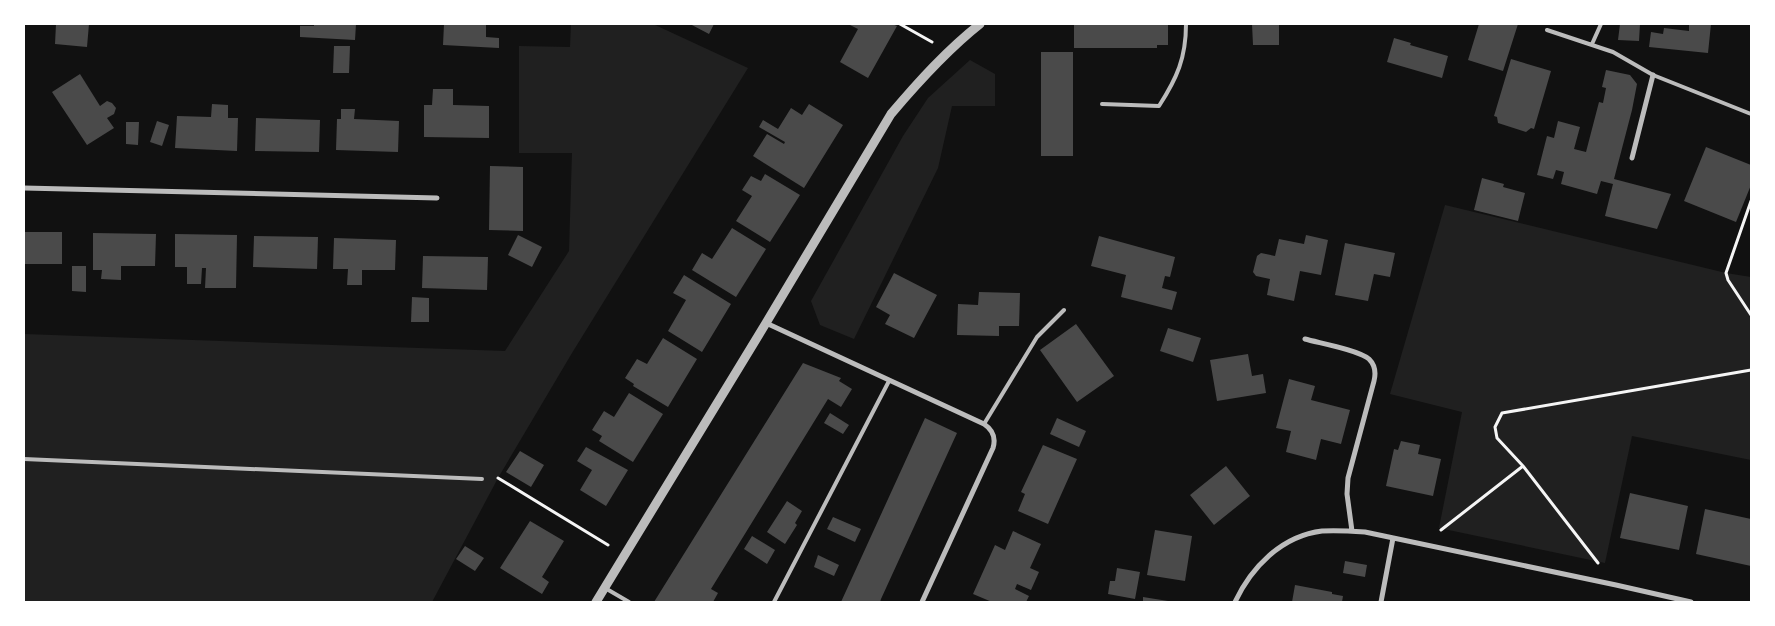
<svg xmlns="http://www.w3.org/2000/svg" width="1775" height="626" viewBox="0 0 1775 626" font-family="'Archivo Narrow',sans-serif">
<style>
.green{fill:#202020}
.building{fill:#4a4a4a}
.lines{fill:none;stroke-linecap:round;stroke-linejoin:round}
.path{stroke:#f5f5f5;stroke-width:3}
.service{stroke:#bcbcbc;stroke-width:4}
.minor{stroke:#bcbcbc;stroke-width:5}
.tertiary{stroke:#bcbcbc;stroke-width:9}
</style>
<rect width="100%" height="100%" fill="#111"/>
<!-- green -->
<path class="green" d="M571,24H653L748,68L572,353L498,478L432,602H24V334L505,351L569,251L572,153H519V46L570,47Z
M970,60L995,74V106H952L938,168L854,339L820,325L811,301L903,136L928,98Z
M1445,205L1726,273L1751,277V460L1632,436L1605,563L1439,528L1462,412L1390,394Z"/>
<!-- building -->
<path class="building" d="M56,24H89L87,47L55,44Z
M314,24H356L355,40L300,37V26H314Z
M444,24H486V37L499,38V48L443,45Z
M690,24H714L709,34Z
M848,24H892L897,26L868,78L840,62L858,29Z
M1074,24H1168V45H1157V48H1074Z
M1252,24H1279V45H1253Z
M1479,24H1518L1503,71L1468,60Z
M1620,24H1640L1639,41L1618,40Z
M1689,24H1711L1708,53L1649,47L1651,32L1663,34L1664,28L1689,31Z
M1394,38L1411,43L1410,45L1448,56L1442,78L1387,62Z
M334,46H350L349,73H333Z
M1041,52H1073V156H1041Z
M1511,59L1551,71L1534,129L1531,128L1526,132L1498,123L1497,117L1494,116Z
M1606,70L1630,75L1637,84L1632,110L1614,179L1671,194L1657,229L1605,216L1613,184L1601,181L1597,194L1561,184L1564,172L1556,170L1553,179L1537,175L1547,136L1554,138L1558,121L1580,127L1574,149L1586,152L1599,102L1603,103L1606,88L1602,87Z
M80,74L100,106L107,101L112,103L116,108L114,114L107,118L114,128L87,145L52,92Z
M433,89H453V105L489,106V138L424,137V105H432Z
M212,104L228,105V118H238L237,151L175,148L177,116L211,117Z
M809,104L843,125L804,188L753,156L767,134L784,144L785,142L759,127L763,120L778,129L791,108L802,115Z
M341,109H355L354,119L399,121L398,152L336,150L337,119H341Z
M256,118L320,120L319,152L255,151Z
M157,121L169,125L162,146L150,142Z
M126,122H139L138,145L126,144Z
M1706,147L1751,165V185L1736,222L1684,201Z
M490,166L523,167V231L489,230Z
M765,174L800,195L770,242L736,221L752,196L742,190L751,176L761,181Z
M1482,178L1504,184L1503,187L1525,193L1518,221L1474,210Z
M732,228L766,249L736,297L692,270L702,253L712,259Z
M24,232H62V264H24Z
M93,233L156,234L155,266H121V280L101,279L102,270H93Z
M175,234L237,235L236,288H205L206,268H202L201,284H187V267H175Z
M518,235L542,247L532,267L508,255Z
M1306,235L1328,240L1321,275L1300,271L1294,301L1267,295L1270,279L1256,276L1253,272L1257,256L1261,253L1275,256L1279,239L1304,244Z
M254,236L318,237L317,269L253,267Z
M1099,236L1175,257L1170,277L1165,276L1162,288L1177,292L1172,310L1121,297L1126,275L1091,266Z
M334,238L396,240L395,270H362V285H347L348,269H333Z
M1345,243L1395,253L1390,277L1374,274L1368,301L1335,295Z
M423,256L488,257L487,290L422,288Z
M72,266H86V292L72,291Z
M894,273L937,295L914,338L885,324L890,315L876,307Z
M684,275L731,304L702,352L668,331L686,300L673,293Z
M979,292L1020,293L1019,326H999V336L957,335L958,304L978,305Z
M412,297L429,298V322H411Z
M1076,324L1114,376L1077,402L1040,350Z
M1168,328L1201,338L1193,362L1160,351Z
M663,338L697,359L668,407L633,386L634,384L625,378L637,359L647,364Z
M1248,354L1252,376L1263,374L1266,393L1217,401L1210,360Z
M803,363L841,378L839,381L852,389L841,407L828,399L711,589L718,593L713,602L703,601L702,602H654Z
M1289,379L1315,386L1311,400L1350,410L1341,444L1321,439L1316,460L1286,452L1291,431L1276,428Z
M629,393L663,414L633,462L599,441L602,436L592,430L604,411L614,417Z
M830,413L849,425L843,434L824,423Z
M925,418L957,433L881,599L880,602H841Z
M1057,418L1086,431L1079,447L1050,434Z
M1401,441L1420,445L1418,454L1441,459L1433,496L1386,486L1394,449L1398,450Z
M1043,445L1077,459L1048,524L1018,511L1025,494L1021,492Z
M586,447L628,470L606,506L580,490L592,470L577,461Z
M520,451L544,465L531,487L506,472Z
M1226,466L1250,496L1214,525L1190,495Z
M1630,493L1688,506L1679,550L1620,538Z
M787,501L802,511L795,523L797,525L785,544L767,532Z
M1705,509L1751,519V566L1696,554Z
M833,517L861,529L855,542L827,529Z
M530,521L564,541L542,577L549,582L542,594L500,568Z
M1155,530L1192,536L1185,581L1147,575Z
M1013,531L1041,544L1030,568L1039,572L1031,590L1017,584L1015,589L1029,596L1026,602H992L973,594L995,545L1005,550Z
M752,536L775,550L767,564L744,549Z
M465,546L484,558L475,571L456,559Z
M818,555L839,565L834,576L814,567Z
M1345,561L1367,565L1365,577L1343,573Z
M1117,568L1140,572L1135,599L1108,594L1110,581H1115Z
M1295,585L1332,592V594L1343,596L1342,602H1292Z
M1143,597L1168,601V602H1143Z"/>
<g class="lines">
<!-- path -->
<path class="path" d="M900,24L932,42
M1751,201L1726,273L1728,280L1751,315
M498,478L608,545
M1441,530L1523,466
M1598,563L1523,466L1497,438L1495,427L1502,413L1751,370"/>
<!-- service -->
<path class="service" d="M1547,30L1613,52L1653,75L1751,114
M1592,44L1601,24
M1102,104L1159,106C1177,78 1186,58 1186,24
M984,424L1037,337L1064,310
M24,459L482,479
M605,588L629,602
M774,602L889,381"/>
<!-- minor -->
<path class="minor" d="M1632,158L1653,75
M24,188L437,198
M766,323L984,424C993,430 996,438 993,448L922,602
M1305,339C1319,343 1359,350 1369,359C1375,365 1376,373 1374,381L1348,478L1347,494L1352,531
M1235,602C1251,568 1281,536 1322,531C1336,530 1351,531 1365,532L1616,585L1691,602
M1381,602L1393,538"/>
<!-- tertiary -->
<path class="tertiary" d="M596,602L766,323L891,114C919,81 947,50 980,24"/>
</g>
<!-- border -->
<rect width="1775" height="626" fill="none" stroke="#ffffff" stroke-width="50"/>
</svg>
